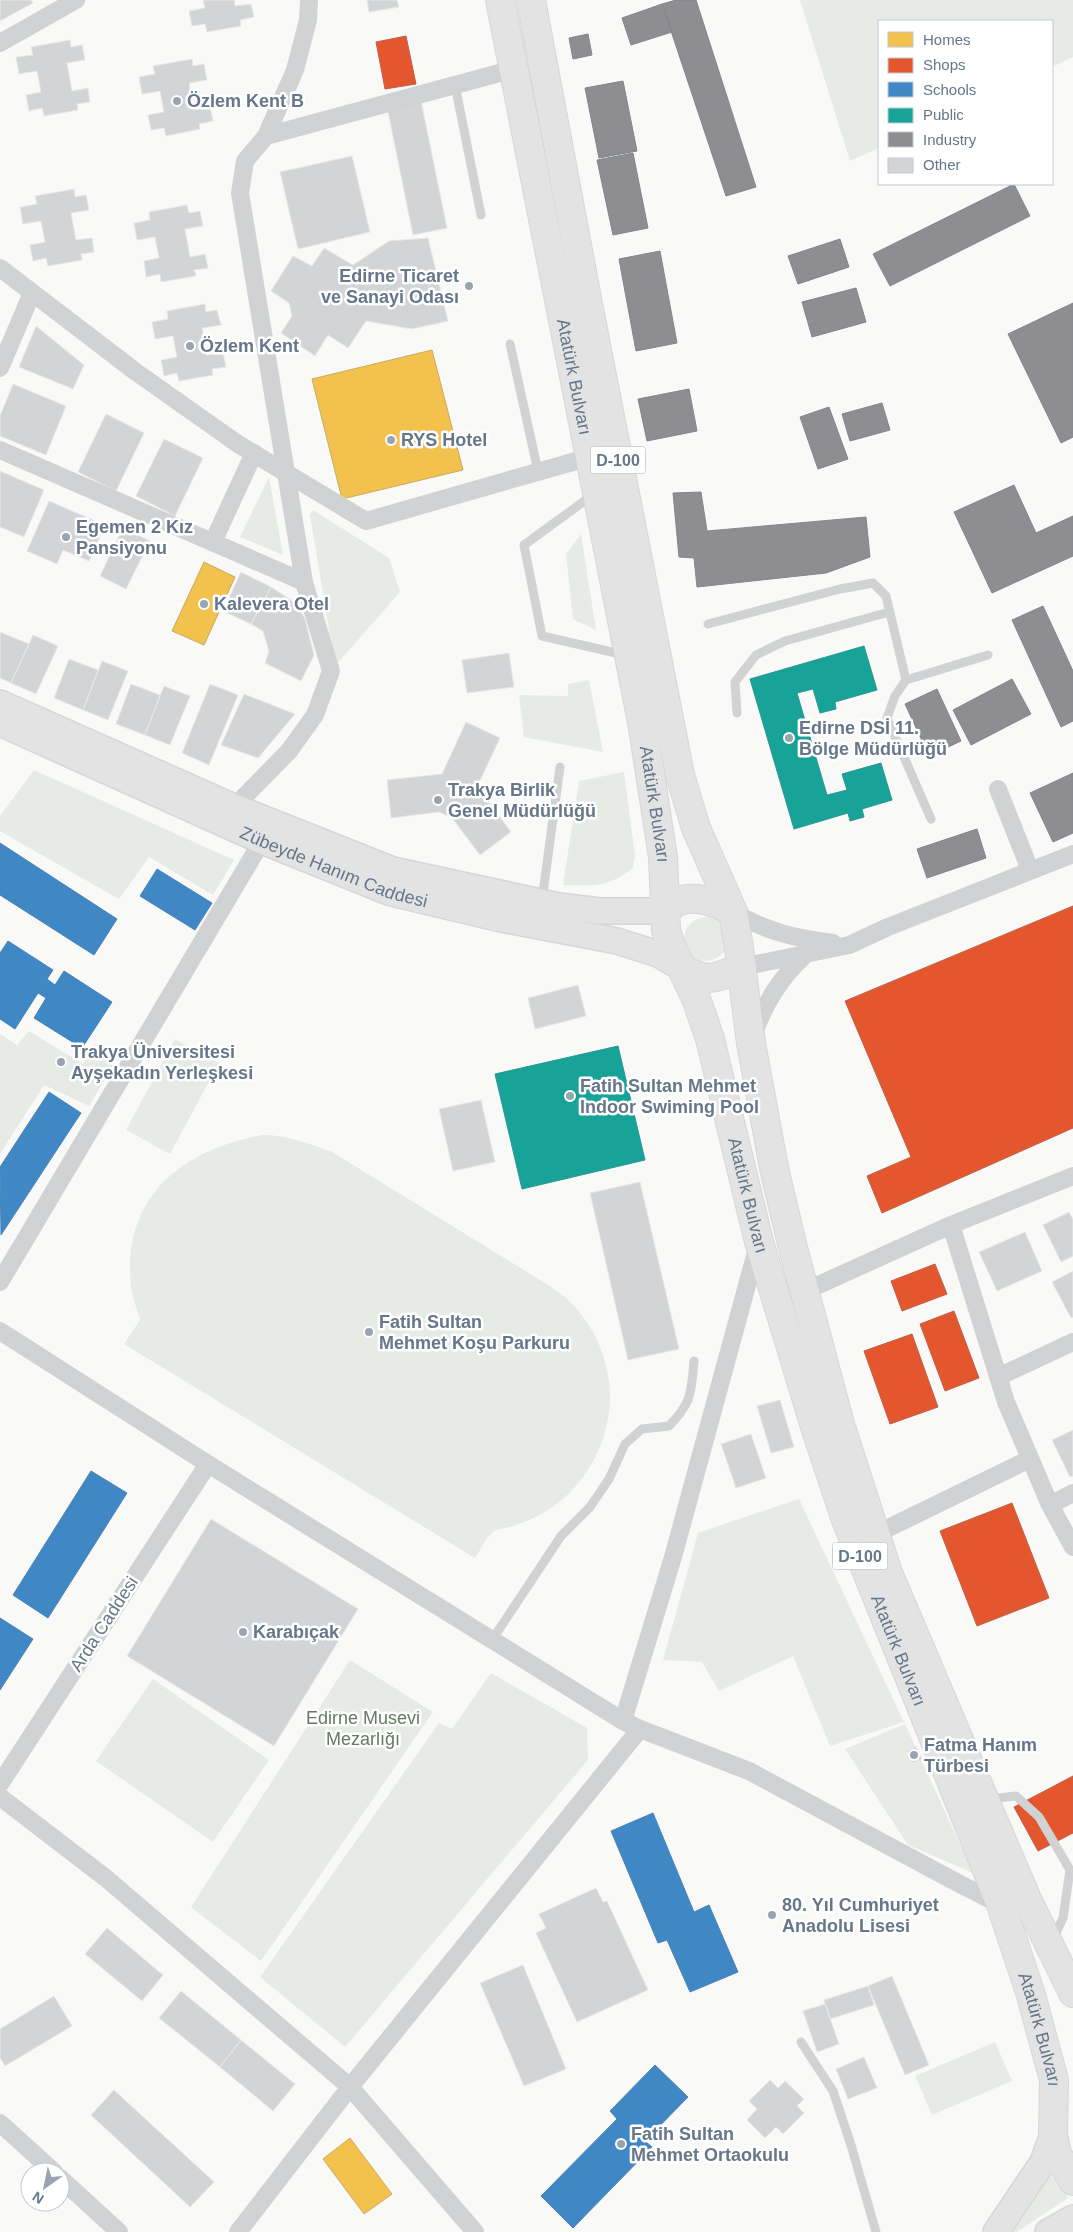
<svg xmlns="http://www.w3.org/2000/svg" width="1073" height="2232" viewBox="0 0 1073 2232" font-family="Helvetica,sans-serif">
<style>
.green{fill:#e7ebe5}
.homes{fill:#f2c14e;stroke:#c8ab60}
.shops{fill:#e4572e;stroke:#be614a}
.schools{fill:#3f88c5;stroke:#4b83b4}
.public{fill:#17a398;stroke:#2f9694}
.industry{fill:#8d8d92;stroke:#818690}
.building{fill:#d2d4d5;stroke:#e8e8e8}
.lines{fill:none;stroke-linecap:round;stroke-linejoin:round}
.secondary-casing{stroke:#d6d7d7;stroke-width:28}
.primary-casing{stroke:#d6d7d8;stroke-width:30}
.service{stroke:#d1d2d3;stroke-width:9}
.minor{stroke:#d1d2d3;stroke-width:18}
.secondary{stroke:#e3e3e4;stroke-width:25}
.primary{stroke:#e3e3e4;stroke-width:28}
.poi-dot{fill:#99a4b1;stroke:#fff;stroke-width:2}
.labels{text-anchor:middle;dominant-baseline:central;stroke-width:5;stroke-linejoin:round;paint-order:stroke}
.shield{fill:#fff;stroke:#94a0ae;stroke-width:1}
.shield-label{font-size:16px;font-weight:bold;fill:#66778b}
.poi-label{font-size:18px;font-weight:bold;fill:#66778b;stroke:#fff;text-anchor:start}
.street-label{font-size:18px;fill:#66778b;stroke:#fff}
.park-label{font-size:18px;fill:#657b61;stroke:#fff}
</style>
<rect width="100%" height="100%" fill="#f9f9f8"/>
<!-- green -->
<path class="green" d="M800,0H1073V57L1052,67V21H879V148L850,161Z
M269,477L283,555L240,537Z
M313,510L389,558L400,592L335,666L310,515Z
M581,534L596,630L573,619L566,554Z
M589,680L603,752L524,737L519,695L568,696V684Z
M34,770L234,860L213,895L149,857L119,899L0,831V816Z
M624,772L635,856L633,868C607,888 594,886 563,885L579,781Z
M684 939a22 22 0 1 1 44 0a22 22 0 1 1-44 0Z
M29,1031L83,1064L95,1044L119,1056L89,1106L44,1085L0,1154V1034L17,1045Z
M175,1039L219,1063L170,1154L126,1130Z
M262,1135C287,1135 308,1143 332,1152L553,1288C560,1294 570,1300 576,1308C626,1366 620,1447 563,1499C549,1511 531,1520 513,1526C507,1528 496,1529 492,1533C485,1539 480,1551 475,1558L124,1344L140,1320C137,1309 132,1297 131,1286C122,1197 181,1150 262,1135Z
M799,1499L904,1722L830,1746L793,1656L719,1691L702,1662L663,1660L698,1533Z
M350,1660L433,1712L261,1961L191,1907Z
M491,1673L587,1728L588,1760L345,2047L260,1977L439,1723L452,1729Z
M153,1679L269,1760L213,1842L96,1761Z
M905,1724L973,1873L908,1845L845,1749Z
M995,2042L1012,2081L932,2115L915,2076Z
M1050,2174L1068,2198L1017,2232H1009Z"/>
<!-- homes -->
<path class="homes" d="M432,350L463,470L342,499L312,379Z
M204,562L235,577L204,645L172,631Z
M350,2138L392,2194L364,2214L323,2159Z"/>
<!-- shops -->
<path class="shops" d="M406,36L416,84L385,89L376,42Z
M1073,906V1128L882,1213L867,1176L911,1157L845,1001Z
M935,1264L947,1294L902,1311L891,1281Z
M954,1311L979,1378L945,1391L920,1324Z
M912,1334L938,1407L890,1424L864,1351Z
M1012,1503L1049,1598L977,1626L940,1531Z
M1073,1776V1833L1038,1851L1014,1807Z"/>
<!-- schools -->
<path class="schools" d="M0,843L117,919L94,955L0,895Z
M157,869L212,903L195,930L140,896Z
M8,941L53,970L47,979L55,985L64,971L112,1002L82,1048L34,1018L46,998L38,993L15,1029L0,1019V953Z
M49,1092L81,1113L1,1235L0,1167Z
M91,1471L127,1493L48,1618L13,1595Z
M0,1618L33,1639L0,1690Z
M653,1813L694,1912L709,1905L738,1972L690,1992L667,1940L658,1943L611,1831Z
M655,2065L688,2097L645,2141L652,2147L573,2228L541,2196L617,2119L610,2111Z"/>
<!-- public -->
<path class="public" d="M864,646L877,690L835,702L836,709L820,713L813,689L797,693L827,795L847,790L842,774L881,763L892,800L862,809L864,817L850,821L848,813L794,829L750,679Z
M618,1046L645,1160L522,1189L495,1074Z"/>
<!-- industry -->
<path class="industry" d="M676,0H696L756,187L726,196L662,4Z
M662,4L672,32L631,45L622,18Z
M588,34L592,55L573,59L569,38Z
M623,81L637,151L599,158L585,88Z
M633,153L648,228L613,235L597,160Z
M1014,184L1030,216L890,286L873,254Z
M840,239L849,267L798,284L788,256Z
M660,251L677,343L636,351L619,259Z
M856,288L866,322L812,337L802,302Z
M1073,303V437L1061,443L1008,334Z
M689,389L697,431L647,441L638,399Z
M882,403L890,430L850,441L842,414Z
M829,407L848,459L818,469L800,417Z
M1014,485L1036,533L1073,516V556L992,593L954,512Z
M701,492L707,531L866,517L870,557L826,573L697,587L694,558L679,557L673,493Z
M1043,606L1073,671V721L1061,727L1012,620Z
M1012,679L1031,714L971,745L953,710Z
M937,689L961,741L929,756L905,704Z
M1073,773V833L1053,842L1030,793Z
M977,829L986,858L927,878L917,849Z"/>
<!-- building -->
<path class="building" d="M0,0H31L33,3L0,21Z
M203,0H234L235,6L251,4L254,17L240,20L241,26L207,32L205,24L192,26L189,11L205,8Z
M367,0H397L399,7L369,12Z
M70,40L71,47L82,45L85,60L67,63L72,91L88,88L90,102L77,104L78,110L44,116L42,108L29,111L26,95L41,92L37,71L19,74L16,57L33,55L31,47Z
M192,59L193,66L204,64L207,80L189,83L194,110L210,107L213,121L199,124L200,129L166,136L164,128L151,130L148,115L164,112L160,91L142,94L139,77L155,74L153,66Z
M421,101L447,228L413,235L387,107Z
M352,156L370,232L298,249L280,172Z
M74,189L75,197L86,195L89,210L71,213L76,240L92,238L94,252L81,254L82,260L48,266L46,258L33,261L30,245L45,242L41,221L23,224L20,207L37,204L35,196Z
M187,205L189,213L200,211L203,226L185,229L190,257L205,254L208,268L194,270L196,276L161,282L160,274L146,277L144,261L159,258L155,237L137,240L134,223L150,220L149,212Z
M428,238L448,321L412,329L366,321L348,348L328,335L315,356L281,333L292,316L289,303L271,291L293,256L312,266L324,248L353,265L389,241Z
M205,304L206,312L217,310L221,325L202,328L207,355L223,353L226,367L212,369L213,375L179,381L177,373L164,376L161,360L177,357L173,336L155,339L152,322L168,319L167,311Z
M36,326L84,365L73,389L19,367Z
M13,384L66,406L46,455L0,436V416Z
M106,414L144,433L116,491L78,472Z
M164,439L203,458L175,516L136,496Z
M0,471L44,490L24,537L0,527Z
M49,501L105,525L89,561L63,550L57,564L27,551Z
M123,528L150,541L126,589L100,576Z
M241,572L271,587L251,624L223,611Z
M271,587L297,604L305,619L314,655L301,681L265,663L269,651L263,631L251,624Z
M0,632L29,644L11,683L0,678Z
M33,635L58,646L36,694L11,683Z
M509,653L514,687L467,693L462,660Z
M69,659L98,670L83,710L54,698Z
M102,661L128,671L108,720L83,710Z
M131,684L160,695L145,735L116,724Z
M210,684L238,695L209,765L182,753Z
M164,686L190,696L170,745L145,735Z
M244,694L295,714L258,758L221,745Z
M466,722L500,738L477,787L511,832L480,855L452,818L439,812L391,818L387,780L442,774Z
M578,985L586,1016L535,1029L528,998Z
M481,1100L495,1162L453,1171L439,1109Z
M640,1182L679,1349L628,1360L590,1193Z
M1069,1212L1073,1219V1256L1061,1262L1043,1225Z
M1025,1232L1042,1271L997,1291L979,1252Z
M1073,1271V1317L1071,1318L1052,1282Z
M780,1400L794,1447L771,1453L757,1406Z
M1073,1430V1476L1070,1477L1052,1440Z
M751,1434L766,1478L736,1488L721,1444Z
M211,1519L358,1609L274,1746L127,1656Z
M916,1747L922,1759L912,1763L907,1751Z
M596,1888L603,1902L607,1901L648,1990L577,2022L536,1933L546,1928L539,1914Z
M107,1928L163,1975L142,2001L85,1954Z
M523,1965L566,2069L524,2086L480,1983Z
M892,1976L929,2065L905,2075L868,1986Z
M868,1986L874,2005L830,2019L824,2000Z
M181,1991L241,2040L220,2067L159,2018Z
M54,1996L72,2026L5,2066L0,2058V2029Z
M825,2004L839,2044L817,2052L803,2011Z
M241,2040L295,2084L273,2111L220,2067Z
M864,2057L877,2088L848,2099L836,2069Z
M770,2080L778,2088L785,2081L804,2099L797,2106L804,2113L783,2134L776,2127L765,2138L747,2120L757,2109L749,2101Z
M114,2090L214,2182L190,2207L91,2115Z"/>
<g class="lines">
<!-- secondary casing -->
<g class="secondary-casing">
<g id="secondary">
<path d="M0,703L234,807L393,870L559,906L600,911H666"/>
<path id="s1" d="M0,723L262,841L391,893L501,919L617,941L658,954L682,968"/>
<path d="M996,2232L1043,2162L1053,2134"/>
<path d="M1048,2232L1073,2218"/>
</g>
</g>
<!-- primary casing -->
<g class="primary-casing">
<g id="primary">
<path id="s2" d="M500,0L642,722L663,857L666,930L670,943L697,1001L710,1039L759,1242L816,1430L846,1520L1001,1905L1031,1995L1054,2080L1053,2134L1057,2154L1073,2181"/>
<path d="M531,0L588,304L680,775L696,828L733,912L739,948L751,1043L774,1168L792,1244L840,1424L888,1573L1026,1897L1073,1993"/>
<path d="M666,911C682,889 715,901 733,912"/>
<path d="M682,968C707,984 717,978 742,967"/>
</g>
</g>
<!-- service -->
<path class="service" d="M455,85L481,215
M510,344L538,471
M594,494L524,545L542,636L625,655
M708,624L840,589L873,583L886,596L906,680
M737,713L735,682L756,655L785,641L889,612
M931,819L887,718L895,696L906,680L988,655
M542,900L560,767
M492,1640L561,1536L590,1507L609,1479L625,1444L642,1429L669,1426C692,1402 691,1394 694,1361
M989,1799L1016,1796L1039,1817L1070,1870L1063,1918L1053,1939
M801,2042L833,2091L851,2145L876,2232"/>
<!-- minor -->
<path class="minor" d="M0,43L76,0
M266,136L514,69
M0,268L136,372L238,444L366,521L590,457
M0,368L32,293
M0,450L304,582
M213,542L254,453
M998,789L1030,870
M234,807L289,751L315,715L331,671L304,582L240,193L245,161L266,136L295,70L308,20L309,0
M733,912C767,932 795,938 833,943
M742,967L849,945L888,927L1073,854
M753,1035C765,1003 780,978 805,955
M951,1225L1006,1402L1050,1505L1073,1547
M0,1282L262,841
M803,1292L951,1225L1073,1176
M0,1331L208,1464L623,1721L640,1729L749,1771L956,1882L1001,1905
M998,1377L1073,1342
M1050,1505L1073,1493
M874,1535L1030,1459
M623,1721L673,1557L758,1245
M0,1784L208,1464
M0,1797L107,1879L350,2087L475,2232
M0,2123L54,2172
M60,2178L119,2232
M238,2232L350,2087L640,1729"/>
<!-- secondary -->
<use href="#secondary" class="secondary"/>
<!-- primary -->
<use href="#primary" class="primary"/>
</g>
<!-- markers -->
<g class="poi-dot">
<circle cx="177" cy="101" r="5"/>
<circle cx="469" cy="286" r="5"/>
<circle cx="190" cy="346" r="5"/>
<circle cx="391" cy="440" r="5"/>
<circle cx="66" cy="537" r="5"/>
<circle cx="204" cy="604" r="5"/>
<circle cx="789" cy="738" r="5"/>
<circle cx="438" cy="800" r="5"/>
<circle cx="61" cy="1062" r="5"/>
<circle cx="570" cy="1096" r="5"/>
<circle cx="369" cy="1332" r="5"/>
<circle cx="243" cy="1632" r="5"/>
<circle cx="914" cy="1755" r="5"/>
<circle cx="772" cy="1915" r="5"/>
<circle cx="621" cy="2144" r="5"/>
</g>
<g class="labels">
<!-- shield labels -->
<g class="shield">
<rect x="590.5" y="446.5" width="55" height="27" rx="4"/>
<rect x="832.5" y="1542.5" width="55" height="27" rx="4"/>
</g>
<g class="shield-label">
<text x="618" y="460">D-100</text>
<text x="860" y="1556">D-100</text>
</g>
<!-- poi labels -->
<g class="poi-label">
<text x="187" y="101">Özlem Kent B</text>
<text x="459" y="276" text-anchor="end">Edirne Ticaret<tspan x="459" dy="21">ve Sanayi Odası</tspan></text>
<text x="200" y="346">Özlem Kent</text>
<text x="401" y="440">RYS Hotel</text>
<text x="76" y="527">Egemen 2 Kız<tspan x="76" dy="21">Pansiyonu</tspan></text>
<text x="214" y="604">Kalevera Otel</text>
<text x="799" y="728">Edirne DSİ 11.<tspan x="799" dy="21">Bölge Müdürlüğü</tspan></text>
<text x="448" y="790">Trakya Birlik<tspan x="448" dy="21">Genel Müdürlüğü</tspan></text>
<text x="71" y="1052">Trakya Üniversitesi<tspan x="71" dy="21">Ayşekadın Yerleşkesi</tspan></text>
<text x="580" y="1086">Fatih Sultan Mehmet<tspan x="580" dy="21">Indoor Swiming Pool</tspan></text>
<text x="379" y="1322">Fatih Sultan<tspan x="379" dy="21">Mehmet Koşu Parkuru</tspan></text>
<text x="253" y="1632">Karabıçak</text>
<text x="924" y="1745">Fatma Hanım<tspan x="924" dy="21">Türbesi</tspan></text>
<text x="782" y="1905">80. Yıl Cumhuriyet<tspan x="782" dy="21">Anadolu Lisesi</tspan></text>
<text x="631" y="2134">Fatih Sultan<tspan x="631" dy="21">Mehmet Ortaokulu</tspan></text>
</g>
<!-- street labels -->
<g class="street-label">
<text stroke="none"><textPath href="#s2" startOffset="384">Atatürk Bulvarı</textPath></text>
<text stroke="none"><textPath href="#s2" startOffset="819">Atatürk Bulvarı</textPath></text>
<text stroke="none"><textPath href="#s1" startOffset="364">Zübeyde Hanım Caddesi</textPath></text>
<text stroke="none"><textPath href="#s2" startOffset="1224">Atatürk Bulvarı</textPath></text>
<text transform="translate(104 1624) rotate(-57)">Arda Caddesi</text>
<text stroke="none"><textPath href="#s2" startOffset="1704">Atatürk Bulvarı</textPath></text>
<text stroke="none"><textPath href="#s2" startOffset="2109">Atatürk Bulvarı</textPath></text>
</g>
<!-- park labels -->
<g class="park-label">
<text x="363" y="1718">Edirne Musevi<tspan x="363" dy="21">Mezarlığı</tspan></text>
</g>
</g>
<!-- legend -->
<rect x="878" y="20" width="175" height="165" fill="#ffffff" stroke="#c2c9d1"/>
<rect x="888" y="32" width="25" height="15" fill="#f2c14e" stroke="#c2c9d1"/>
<text x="923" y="45" font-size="15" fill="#66778b">Homes</text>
<rect x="888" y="58" width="25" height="15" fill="#e4572e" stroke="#c2c9d1"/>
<text x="923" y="70" font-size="15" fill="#66778b">Shops</text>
<rect x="888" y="82" width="25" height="15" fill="#3f88c5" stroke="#c2c9d1"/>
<text x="923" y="95" font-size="15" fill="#66778b">Schools</text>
<rect x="888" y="108" width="25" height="15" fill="#17a398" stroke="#c2c9d1"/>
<text x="923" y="120" font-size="15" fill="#66778b">Public</text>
<rect x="888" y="132" width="25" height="15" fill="#8d8d92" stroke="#c2c9d1"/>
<text x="923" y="145" font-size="15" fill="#66778b">Industry</text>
<rect x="888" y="158" width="25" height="15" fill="#d2d4d5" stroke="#c2c9d1"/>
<text x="923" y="170" font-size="15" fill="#66778b">Other</text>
<!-- north arrow -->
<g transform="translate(45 2187) rotate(213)"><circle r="24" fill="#ffffff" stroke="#c2c9d1"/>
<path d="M0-4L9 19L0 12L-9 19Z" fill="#99a4b1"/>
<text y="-8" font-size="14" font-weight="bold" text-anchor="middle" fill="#66778b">N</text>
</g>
</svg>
